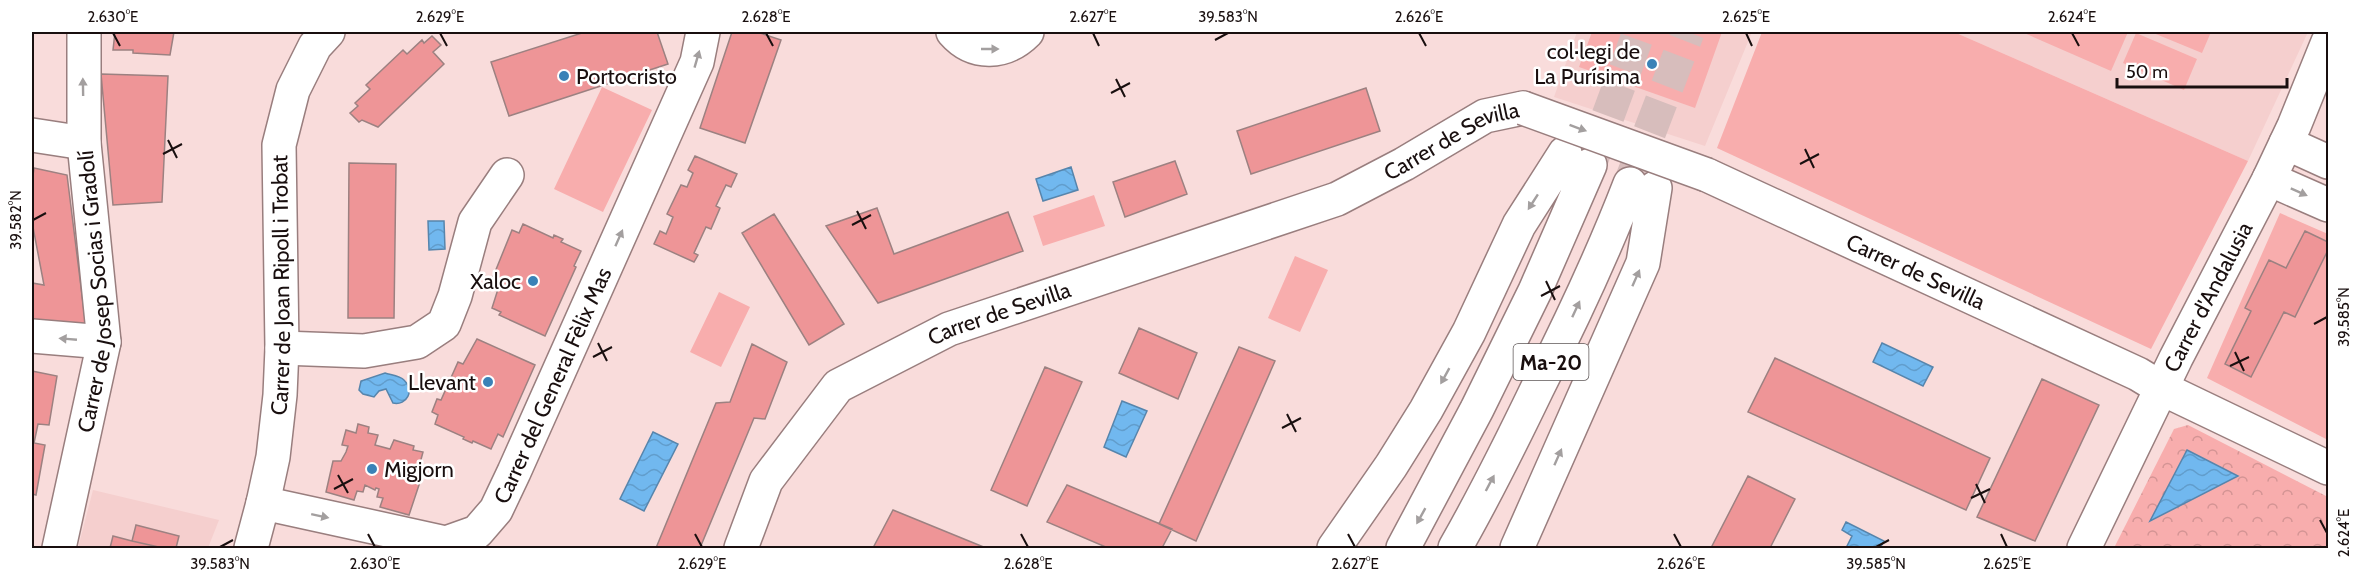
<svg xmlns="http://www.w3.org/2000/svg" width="2360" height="580" viewBox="0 0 2360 580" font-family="Cabin,sans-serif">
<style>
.built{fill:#f5cfce}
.grass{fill:#f8adad}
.forest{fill:url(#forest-crowns)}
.water{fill:url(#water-waves);stroke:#5785ac;stroke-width:1.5}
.building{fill:#ee9597;stroke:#9c8181;stroke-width:1.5}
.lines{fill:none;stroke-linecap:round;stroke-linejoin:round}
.highway-tunnel{stroke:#d7bdbc;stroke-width:33;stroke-dasharray:33 16;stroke-linecap:butt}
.minor-casing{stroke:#997e7e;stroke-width:36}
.highway-casing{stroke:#997e7e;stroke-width:36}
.minor{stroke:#fff;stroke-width:33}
.highway{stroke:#fff;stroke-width:33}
.minor-bridge-casing{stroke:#997e7e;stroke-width:36;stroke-linecap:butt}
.minor-bridge{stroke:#fff;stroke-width:33}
.oneway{fill:#a39f9f}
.ticks{fill:none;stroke:#190f0f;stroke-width:2}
.poi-dot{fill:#3a82b7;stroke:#fff;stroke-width:2}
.labels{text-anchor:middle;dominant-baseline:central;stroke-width:5;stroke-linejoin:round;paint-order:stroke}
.shield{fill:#fff;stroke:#5e5757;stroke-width:1.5}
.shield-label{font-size:21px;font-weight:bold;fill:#190f0f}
.poi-label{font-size:22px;fill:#190f0f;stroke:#fff;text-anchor:end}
.street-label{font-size:22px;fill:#190f0f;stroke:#fff}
.neatline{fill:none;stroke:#190f0f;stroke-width:2}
.ticks-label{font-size:15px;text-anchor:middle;fill:#190f0f}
</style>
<defs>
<pattern id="forest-crowns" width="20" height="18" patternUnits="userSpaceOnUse" patternTransform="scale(1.5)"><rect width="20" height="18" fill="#f8adad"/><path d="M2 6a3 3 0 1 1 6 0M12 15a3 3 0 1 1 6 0" fill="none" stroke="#d49494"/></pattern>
<pattern id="water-waves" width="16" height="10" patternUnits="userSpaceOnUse" patternTransform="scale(1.5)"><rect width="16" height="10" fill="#71b8ef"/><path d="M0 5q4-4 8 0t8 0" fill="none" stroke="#619dcc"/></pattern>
</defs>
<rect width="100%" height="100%" fill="#f9dcdb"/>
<!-- built -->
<path class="built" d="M1577,32H1752L1705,146L1554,97Z
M1954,32H2308L2248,161Z
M93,490L219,520L208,548H78Z"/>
<!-- grass -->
<path class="grass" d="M1592,32H1722L1695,108L1579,67Z
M1762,32H1954L2248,161L2151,349L1717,148Z
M2022,32H2128L2111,71Z
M2151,32H2211L2202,53Z
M2136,33L2197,59L2184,90L2123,63Z
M602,87L652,110L603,212L554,189Z
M1094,195L1105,226L1043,246L1033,216Z
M2280,213L2328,234V440L2207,378Z
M1295,256L1328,270L1300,332L1268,318Z
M719,292L750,307L721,367L690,352Z"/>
<!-- forest -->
<path class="forest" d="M2188,425L2328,497V548H2114L2174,429Z"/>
<!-- water -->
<path class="water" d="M1071,167L1078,190L1043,201L1036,179Z
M428,221H444L445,249L429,250Z
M1882,343L1933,367L1923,386L1873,362Z
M385,373C391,375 400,376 404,380C415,390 407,406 393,403L386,389L379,391L374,397L363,394L359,390L361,381Z
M1122,401L1147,411L1126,457L1104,447Z
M653,432L678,444L644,511L620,499Z
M2187,450L2238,476L2150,521Z
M1846,522L1884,541L1880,548H1846L1852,536L1842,530Z"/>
<!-- building -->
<path class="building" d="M115,32H174L170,55L133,53V50H113Z
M585,32H657L668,64L509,116L491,62Z
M732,32H757L781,40L745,143L700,128Z
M432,36L441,45L433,52L444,64L378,127L362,120L359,122L350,113L358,106L355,103L370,89L366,85L403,50L407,54L422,40L424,43Z
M101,74L168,76L162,202L113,205Z
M1366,88L1380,131L1251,174L1237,131Z
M695,156L737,174L731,187L726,185L716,206L720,208L711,229L706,227L694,253L698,255L694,262L654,244L660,231L666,234L673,217L667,214L681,185L687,187L693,173L688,170Z
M1175,161L1187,194L1125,217L1113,182Z
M349,163L396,164L394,318H348Z
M34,168L67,175L86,327L32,323V283L44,285L32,222V183Z
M877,208L894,254L1008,212L1023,251L878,303L826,226Z
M774,214L844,324L809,345L742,233Z
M523,224L553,238L554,235L563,239L561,242L581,251L574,266L576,267L545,336L499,315L501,312L492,308L499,286L494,284L497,279L493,277L512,230L519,233Z
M2305,231L2328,242V250L2295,317L2284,312L2251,377L2225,364L2251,311L2245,308L2269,260L2286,268Z
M1139,328L1197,353L1178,399L1119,373Z
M477,339L535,365L503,437L498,434L491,449L473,441L472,443L463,439L464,437L435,424L438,415L432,412L437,399L441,400L458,362L463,364Z
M752,344L787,362L765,419L754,418L700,548H656L716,403L730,402Z
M1239,347L1275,361L1196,541L1159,524Z
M1775,358L1990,458L1966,510L1748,412Z
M1045,367L1082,382L1027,506L991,490Z
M32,371L57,376L49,425L38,424L34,443L45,445L36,495L32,494Z
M2042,379L2099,405L2035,541L1977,517Z
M358,424L369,427L368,433L378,435L375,445L390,449L394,440L414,446L413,450L423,452L419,467L414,466L412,471L413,476L421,479L409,515L380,507L383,498L377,497L379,489L376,488L375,490L365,485L363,492L357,491L354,500L326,492L333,461H341L346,452L348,446L342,445L346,430L356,433Z
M1748,476L1795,499L1770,548H1711Z
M1067,485L1172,529L1162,548H1108L1047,522Z
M893,510L986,548H873Z
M136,525L179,536L176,548H163L132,541Z
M113,536L132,541L163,548H110Z"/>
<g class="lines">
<!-- highway-tunnel -->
<path class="highway-tunnel" d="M1591,162L1639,32
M1632,178L1688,32"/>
<!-- minor casing -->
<g class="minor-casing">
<g id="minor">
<path d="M953,32C974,56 1005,54 1027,32"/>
<path d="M32,135L84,143"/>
<path d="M2286,143L2328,162"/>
<path id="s1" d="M1707,175L2138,374L2161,388L2328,468"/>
<path d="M2269,179L2328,205"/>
<path d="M32,336L104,342"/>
<path d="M282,348L364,351L417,342L444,324L455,296L475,222L507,175"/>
<path id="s2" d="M263,503L446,543L477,532L496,510L514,472L697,62L703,32"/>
<path id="s3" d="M59,548L104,342L84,143V32"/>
<path id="s4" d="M251,548L263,503L273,457L280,395L282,348L279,145L293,90L315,46L328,32"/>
<path id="s5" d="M741,548L766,481L838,386L949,329L1337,199L1404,164L1485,116L1523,108"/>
<path id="s6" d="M2084,548L2176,358L2269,179L2294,126L2328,42"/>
</g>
</g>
<!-- highway casing -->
<g class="highway-casing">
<path id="highway" d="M1334,548L1391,466L1426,410L1469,332L1519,225L1565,153
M1403,548L1477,409L1535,291L1590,165
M1455,548C1484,497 1511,443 1537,389C1571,322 1603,254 1630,184
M1517,548L1643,263L1655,188"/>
</g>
<!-- minor -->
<use href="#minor" class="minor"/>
<!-- highway -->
<use href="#highway" class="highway"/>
<!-- minor-bridge casing -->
<g class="minor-bridge-casing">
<path id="minor-bridge" d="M1523,108L1707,175"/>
</g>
<!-- minor-bridge -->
<use href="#minor-bridge" class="minor-bridge"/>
</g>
<!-- one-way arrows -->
<defs><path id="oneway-solid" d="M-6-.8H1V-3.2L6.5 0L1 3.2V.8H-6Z" transform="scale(1.5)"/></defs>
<g class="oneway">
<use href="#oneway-solid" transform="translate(990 49)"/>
<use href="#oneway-solid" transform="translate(697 59) rotate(-74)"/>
<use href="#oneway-solid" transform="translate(83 87) rotate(-91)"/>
<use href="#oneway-solid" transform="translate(1578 128) rotate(20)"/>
<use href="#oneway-solid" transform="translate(2299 192) rotate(24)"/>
<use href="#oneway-solid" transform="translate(1533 202) rotate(123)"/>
<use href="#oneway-solid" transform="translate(619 238) rotate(-66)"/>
<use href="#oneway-solid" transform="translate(1636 278) rotate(-66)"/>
<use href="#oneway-solid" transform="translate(1576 309) rotate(-65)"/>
<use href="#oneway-solid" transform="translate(68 339) rotate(-175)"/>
<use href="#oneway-solid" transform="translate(1445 376) rotate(119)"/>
<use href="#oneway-solid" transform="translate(1558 457) rotate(-66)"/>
<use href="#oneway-solid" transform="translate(1490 483) rotate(-62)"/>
<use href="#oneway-solid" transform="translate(320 516) rotate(12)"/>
<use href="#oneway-solid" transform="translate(1421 516) rotate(119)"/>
</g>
<!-- ticks -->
<path class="ticks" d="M113,33L120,46M440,33L447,46M766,33L773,46M1093,33L1099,46M1419,33L1426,46M1746,33L1752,46M2072,33L2079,46M1215,40L1228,33M1116,79L1125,97M1111,93L1130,83M168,140L177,158M1805,149L1814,168M163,154L182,144M1800,164L1819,154M857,211L866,229M33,220L46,213M852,225L871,215M1546,281L1555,300M1541,296L1560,286M2314,324L2327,317M598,343L607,361M2235,352L2244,371M593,357L612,347M2230,366L2249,357M1287,414L1296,432M1282,428L1301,418M338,475L348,493M1976,484L1985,503M334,489L353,479M1971,498L1990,489M2320,520L2327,533M368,534L375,547M695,534L702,547M1021,534L1028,547M1348,534L1355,547M1674,534L1681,547M2001,534L2007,547M220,547L233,540M1876,547L1889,540"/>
<!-- markers -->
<g class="poi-dot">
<circle cx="1652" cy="64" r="6"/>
<circle cx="564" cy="76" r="6"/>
<circle cx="533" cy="281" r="6"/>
<circle cx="488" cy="382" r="6"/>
<circle cx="372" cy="469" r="6"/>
</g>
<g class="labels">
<!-- shield labels -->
<rect class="shield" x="1513.5" y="344" width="75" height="36" rx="4.5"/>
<g class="shield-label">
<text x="1551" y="362">Ma-20</text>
</g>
<!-- poi labels -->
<g class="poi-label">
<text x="1640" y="51">col·legi de<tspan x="1640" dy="25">La Purísima</tspan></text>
<text x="576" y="76" text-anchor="start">Portocristo</text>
<text x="521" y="281">Xaloc</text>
<text x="476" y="382">Llevant</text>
<text x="384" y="469" text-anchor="start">Migjorn</text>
</g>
<!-- street labels -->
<g class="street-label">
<text stroke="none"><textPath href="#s5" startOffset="854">Carrer de Sevilla</textPath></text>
<text stroke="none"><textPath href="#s1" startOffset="230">Carrer de Sevilla</textPath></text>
<text stroke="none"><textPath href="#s4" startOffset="266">Carrer de Joan Ripoll i Trobat</textPath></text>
<text stroke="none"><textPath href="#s3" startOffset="261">Carrer de Josep Socias i Gradolí</textPath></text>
<text stroke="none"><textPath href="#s6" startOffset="280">Carrer d'Andalusia</textPath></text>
<text stroke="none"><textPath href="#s5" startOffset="368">Carrer de Sevilla</textPath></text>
<text stroke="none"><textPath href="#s2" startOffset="386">Carrer del General Fèlix Mas</textPath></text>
</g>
</g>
<!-- border -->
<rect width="2360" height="580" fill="none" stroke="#ffffff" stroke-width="66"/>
<!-- scale -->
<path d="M2117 78v9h170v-9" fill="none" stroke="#190f0f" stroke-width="3"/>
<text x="2126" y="78" font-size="18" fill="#190f0f" stroke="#ffffff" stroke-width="4.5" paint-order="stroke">50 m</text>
<rect x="33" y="33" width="2294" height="514" class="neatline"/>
<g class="ticks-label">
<text x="113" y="22">2.630°E</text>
<text x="440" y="22">2.629°E</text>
<text x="766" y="22">2.628°E</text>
<text x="1093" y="22">2.627°E</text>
<text x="1228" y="22">39.583°N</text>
<text x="1419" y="22">2.626°E</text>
<text x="1746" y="22">2.625°E</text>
<text x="2072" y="22">2.624°E</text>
<text transform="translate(16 220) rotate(-90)" y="5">39.582°N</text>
<text transform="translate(2344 317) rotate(-90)" y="5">39.585°N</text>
<text transform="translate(2344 533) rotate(-90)" y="5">2.624°E</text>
<text x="220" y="569">39.583°N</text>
<text x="375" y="569">2.630°E</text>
<text x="702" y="569">2.629°E</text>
<text x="1028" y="569">2.628°E</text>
<text x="1355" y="569">2.627°E</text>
<text x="1681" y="569">2.626°E</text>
<text x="1876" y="569">39.585°N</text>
<text x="2007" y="569">2.625°E</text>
</g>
</svg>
